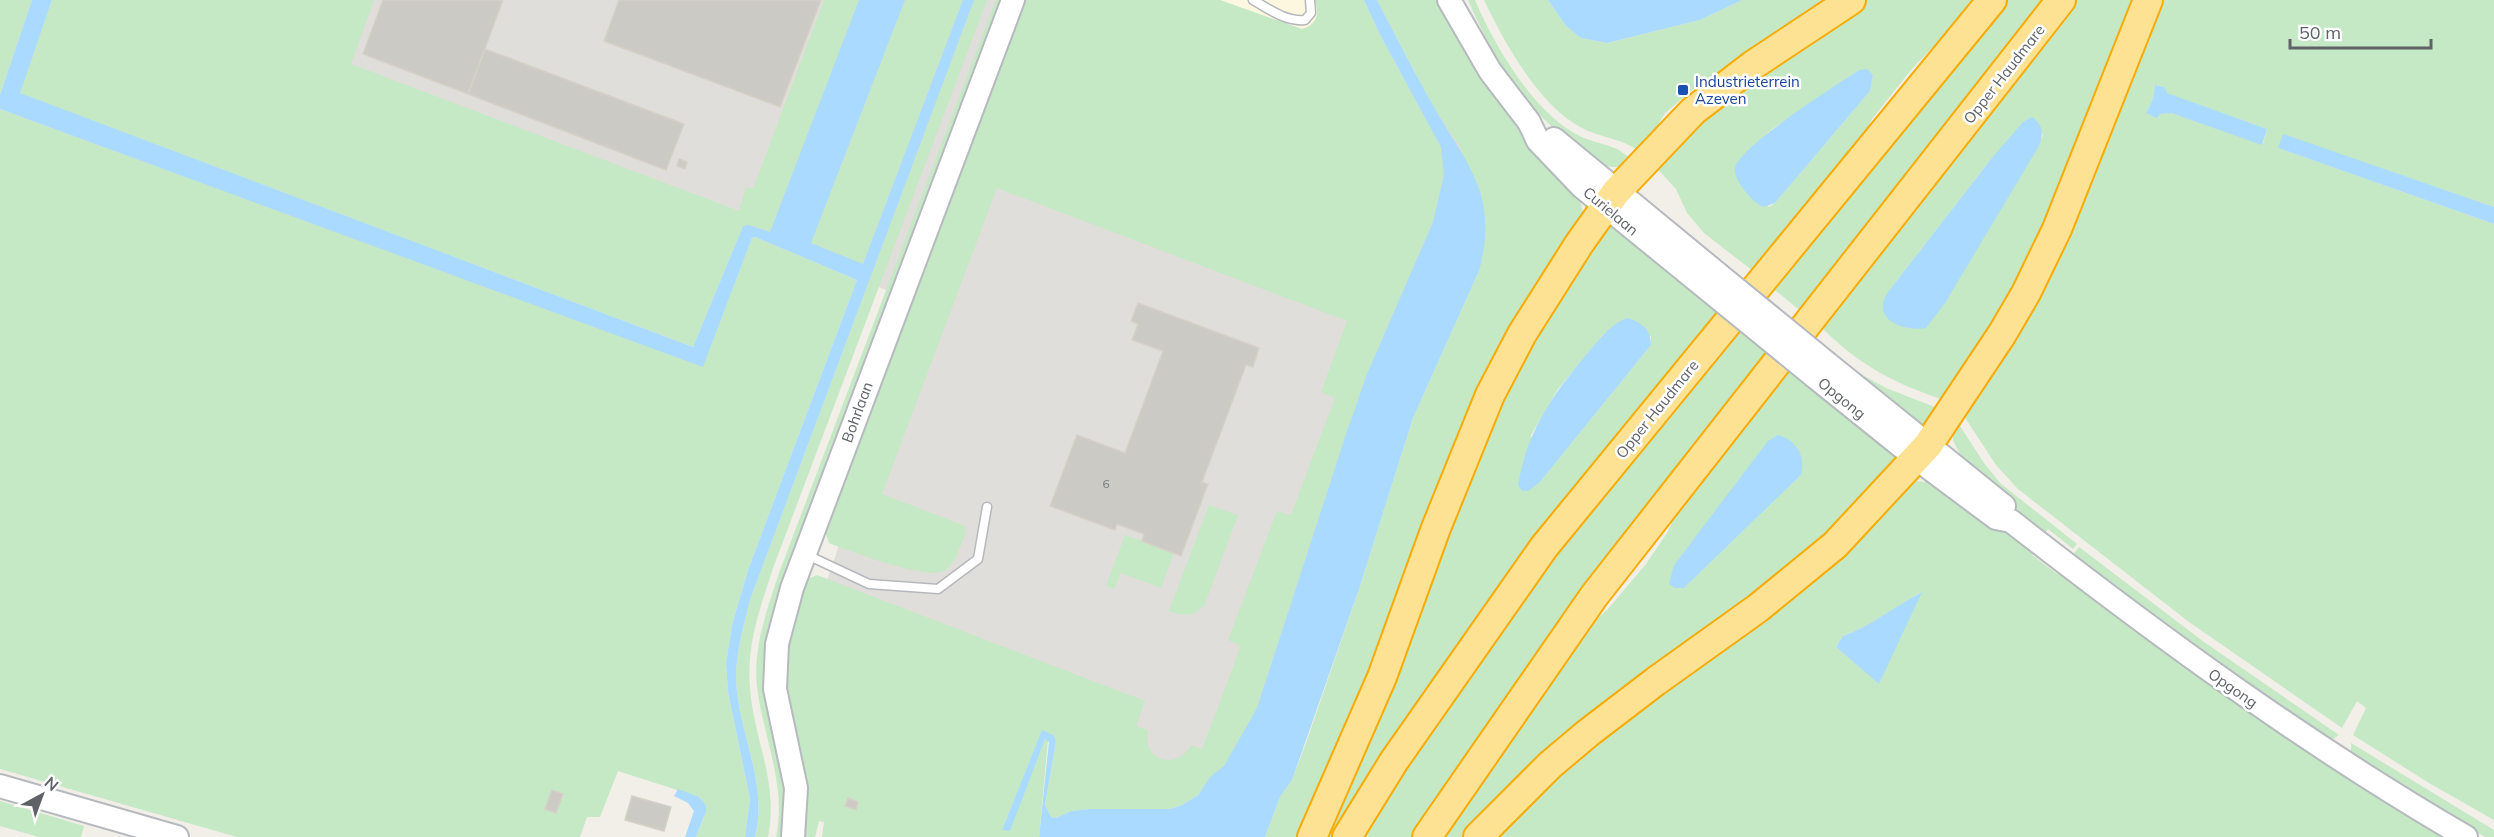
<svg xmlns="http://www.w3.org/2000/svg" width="2494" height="837" viewBox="0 0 2494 837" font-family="Mulish,sans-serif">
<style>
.commercial{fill:#fef7e0}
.industrial{fill:#e0deda}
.green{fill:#c5e8c5;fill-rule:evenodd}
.water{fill:#aadaff}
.building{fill:#cccac5;stroke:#d6d1c6;stroke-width:1.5}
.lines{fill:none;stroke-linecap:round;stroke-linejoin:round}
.lane-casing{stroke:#b5b8bc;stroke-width:11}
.secondary-casing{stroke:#b6babf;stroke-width:26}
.highway-casing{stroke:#f9ab00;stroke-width:32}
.lane{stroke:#fff;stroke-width:8}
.secondary{stroke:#fff;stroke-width:22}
.highway{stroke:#fde293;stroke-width:28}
.secondary-bridge-casing{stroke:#b6babf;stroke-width:26;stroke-linecap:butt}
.secondary-bridge{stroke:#fff;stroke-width:22}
.transit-dot{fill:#1a4fb4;stroke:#fff;stroke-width:2}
.labels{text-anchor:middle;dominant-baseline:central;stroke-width:5;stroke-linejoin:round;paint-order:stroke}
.number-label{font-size:12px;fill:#7a7d7f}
.street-label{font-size:15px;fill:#5f6368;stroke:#fff}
.transit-label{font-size:15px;fill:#164399;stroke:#fff;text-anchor:start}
</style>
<rect width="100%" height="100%" fill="#f1efe8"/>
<!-- commercial -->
<path class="commercial" d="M1220,0H1315L1318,10L1317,18L1309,27L1302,29Z"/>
<!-- industrial -->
<path class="industrial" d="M157,0H1181L1486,116L1230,793L804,648L921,305L756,235Z"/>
<!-- green -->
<path class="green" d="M0,0H32L0,95Z
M52,0H374L351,64L739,211L746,187L753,189L824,0H859L770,232L749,225L743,226L693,347L19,93Z
M905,0H963L863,264L811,243Z
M974,0H987L773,568C760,608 746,646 750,688C754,741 779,782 768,837H755C769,782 737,732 736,677C736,652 744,624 750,600Z
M996,0H1004L765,659L764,684L786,781L784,837H776C787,784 763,738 757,686C753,648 767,609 779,573Z
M1025,0H1220L1302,29C1318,24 1319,14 1315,0H1364L1379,33L1441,147L1444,175L1433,222L1367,374L1346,434L1257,708L1224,766L1211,776L1198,795L1182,805L1170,809H1090L1071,811L1056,818L1051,817L1045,805L1056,741L1042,731L1002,830L1041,747L1045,739L1048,740L1039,837H822L824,822L819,821L815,837H801L786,693L785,658L796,611L806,580L817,575L1145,701L1136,726L1148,730C1141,760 1176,772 1191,745L1202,749L1241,646L1228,640L1277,511L1291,515L1335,398L1321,392L1347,321L997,188L882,494L965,526C967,534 961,544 958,552C955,560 950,569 941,572C918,577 852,552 829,543L825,531Z
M1377,0H1438L1459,35L1579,196L1583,213L1582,222L1305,837H1265L1280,797L1292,780L1306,743L1359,589L1413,418L1479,271L1461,149L1431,103Z
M1468,0H1475C1494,45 1531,108 1574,133C1594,145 1617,143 1631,160C1613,175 1600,163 1583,151C1523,109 1497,66 1468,0Z
M1484,0H1548L1566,26L1581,38L1607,43L1700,20L1742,0H1839L1771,45L1736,59L1692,90L1665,113L1646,145L1639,151C1621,138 1600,138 1580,127C1538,104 1504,42 1484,0Z
M1859,0H1977L1911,70L1872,119L1853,155L1753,271L1704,233L1687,213L1676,189L1653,164L1699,116ZM1859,70L1873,75L1870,91L1775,203L1769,207L1741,158L1771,130Z
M2005,0H2049L1802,312L1770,286Z
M2075,0H2142L2052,227L1950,402C1895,384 1861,367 1820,326L2036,53ZM2038,122L2043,136L2025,168L1888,292L1991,159Z
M2155,0H2494V207L2342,155L2278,148L2494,224V820L2429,783L2353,735L2366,708L2357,701L2342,728L2189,622L2018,489L1996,465L1964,416C1986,381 2010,349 2032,314ZM2155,85L2164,87L2166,93L2267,129L2263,144L2171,113H2146L2153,99Z
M0,109L703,366L752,238L755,237L857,280L748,570L732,625L726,663L728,692L750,799L745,837H696C701,824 711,808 699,797L618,771L600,817H587L580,837H237L0,769Z
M1615,223L1717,313L1335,837H1318L1495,398L1607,224ZM1603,335L1651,336V345L1540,482L1531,435L1558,389Z
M1737,328L1769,355L1414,837H1360L1405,767L1554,555Z
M1846,366L1886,388L1940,409L1922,428Z
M1787,369L1899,456L1831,539L1469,837H1440L1578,636L1608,609L1646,564L1667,533L1686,495ZM1801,475L1684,588H1675L1674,565L1718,508Z
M1958,423L1984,463L2000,483L2077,544L2073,549L2048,529L2045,533L1967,469L1953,440V429Z
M1917,481L1933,483L1945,487L2035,551L2032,555L2057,574L2060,570L2451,837H1486L1906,485ZM1921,592L1879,683L1836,647L1843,636C1871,626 1895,607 1921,592Z
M1209,505L1238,515L1205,604C1194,618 1184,616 1169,611Z
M1125,535L1174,553L1161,588L1121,573L1114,589L1106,586Z
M2079,547L2204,642L2339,735L2330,741L2201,652L2073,555Z
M2351,743L2494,830V837H2485L2475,831L2351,755Z
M0,801L84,826L81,837H39L0,826Z"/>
<!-- water -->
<path class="water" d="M32,0H52L20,93L693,347L743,226L748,225L770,232L859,0H905L811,243L863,264L963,0H974L750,600C744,624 736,652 736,677C737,732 769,782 755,837H745L750,799L728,692L726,663L732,625L748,570L857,280L755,237L752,238L703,367L0,109V95Z
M1364,0H1377C1395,34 1412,68 1431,102C1466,164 1500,194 1479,271L1413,418L1359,589L1292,780L1280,797L1265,837H1039L1049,742L1045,739L1010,831L1002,830L1042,730L1053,735L1056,741L1045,805L1051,817L1056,818L1071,811L1090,809H1170L1182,805L1198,795L1211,776L1224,766L1257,708L1346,434L1367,374L1433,222L1444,175L1441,147L1379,33Z
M1548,0H1742L1700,20L1607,43L1581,38L1566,26Z
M1867,69L1873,75L1870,91L1775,203L1763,207C1753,203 1732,179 1735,167C1742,145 1836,85 1859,70Z
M2155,85L2164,87L2167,93L2267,129L2262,145L2171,113L2160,114L2157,118L2146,113L2153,99Z
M2032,117C2043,125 2044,133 2039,146L1945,303L1926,328C1903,332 1870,319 1888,292L1991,159L2023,122Z
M2283,134L2494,207V224L2278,148Z
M1627,318C1641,322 1651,329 1651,345L1540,482L1528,491H1522L1518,485C1528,430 1551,397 1586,355C1598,341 1609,325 1627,318Z
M1778,435C1797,440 1806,457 1801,475L1684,588H1675L1669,584L1674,565L1768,441Z
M1922,592L1879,684L1836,647L1843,636C1871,626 1895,606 1922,592Z
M678,789L699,797L706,805V811L696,837H685L694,811L688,803L674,796Z"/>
<!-- building -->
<path class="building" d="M383,0H503L468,94L363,54Z
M619,0H821L780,107L604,41Z
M485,49L684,124L666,170L468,94Z
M679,159L687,162L685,169L677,166Z
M1138,303L1259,348L1253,367L1246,365L1202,482L1208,484L1181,556L1142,541L1144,534L1117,524L1115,530L1050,506L1077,435L1125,453L1163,351L1132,340L1138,324L1131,321Z
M552,790L563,794L556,813L545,809Z
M632,796L671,807L664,831L625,820Z
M848,798L858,802L856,810L845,806Z"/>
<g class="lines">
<!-- lane casing -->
<g class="lane-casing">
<path id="lane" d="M1253,0C1269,9 1286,22 1305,20L1311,13L1310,0
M805,554L869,584L938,589L978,559L987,507"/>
</g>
<!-- secondary casing -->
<g class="secondary-casing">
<path id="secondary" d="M1449,0L1490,71L1529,122L1538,141L1582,187L1706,288
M1554,139L1718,274
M1827,363L2004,506
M1815,377L1917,459L1996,518L2011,521C2157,635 2306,744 2466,837
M0,786L177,837
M793,837L796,788L775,689L777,644L792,588L1013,0"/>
</g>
<!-- highway casing -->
<g class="highway-casing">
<path id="highway" d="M1312,837L1382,677L1436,528L1490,395L1522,334L1579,244L1616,192L1693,111L1753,65L1851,0
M1347,837L1394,761L1544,547L1992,0
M1427,837L1594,596L2061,0
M1478,837L1550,765L1588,733L1656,681L1758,608L1835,545L1928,445L2002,334L2026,293L2057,229L2148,0"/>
</g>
<!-- lane -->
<use href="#lane" class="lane"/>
<!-- secondary -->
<use href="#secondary" class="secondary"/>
<!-- highway -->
<use href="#highway" class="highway"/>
<!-- secondary-bridge casing -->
<g class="secondary-bridge-casing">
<path id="secondary-bridge" d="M1718,274L1827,363
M1706,288L1815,377"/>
</g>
<!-- secondary-bridge -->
<use href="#secondary-bridge" class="secondary-bridge"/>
</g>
<!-- markers -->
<rect class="transit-dot" x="1677" y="84" width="12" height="12" rx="3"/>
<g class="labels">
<!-- number labels -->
<g class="number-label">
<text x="1106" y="483">6</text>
</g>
<!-- street labels -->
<g class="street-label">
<text transform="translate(2004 74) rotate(-52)">Opper Haudmare</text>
<text transform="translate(1611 211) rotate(40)">Curielaan</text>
<text transform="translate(1842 398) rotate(39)">Opgong</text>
<text transform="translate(1657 409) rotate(-51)">Opper Haudmare</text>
<text transform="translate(857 412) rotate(-70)">Bohrlaan</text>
<text transform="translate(2233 688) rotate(35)">Opgong</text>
</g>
<!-- transit labels -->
<g class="transit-label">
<text x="1695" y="81">Industrieterrein<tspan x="1695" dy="17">Azeven</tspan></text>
</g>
</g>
<!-- north arrow -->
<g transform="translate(42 795) rotate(41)" stroke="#ffffff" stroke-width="4.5" paint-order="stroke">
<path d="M0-4.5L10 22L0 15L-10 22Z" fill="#5f6368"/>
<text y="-9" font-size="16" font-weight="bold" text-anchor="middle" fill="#5f6368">N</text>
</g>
<!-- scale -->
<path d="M2290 39v9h141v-9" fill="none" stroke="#5f6368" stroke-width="3"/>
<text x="2299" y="39" font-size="18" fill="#5f6368" stroke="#ffffff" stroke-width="4.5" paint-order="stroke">50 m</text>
</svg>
